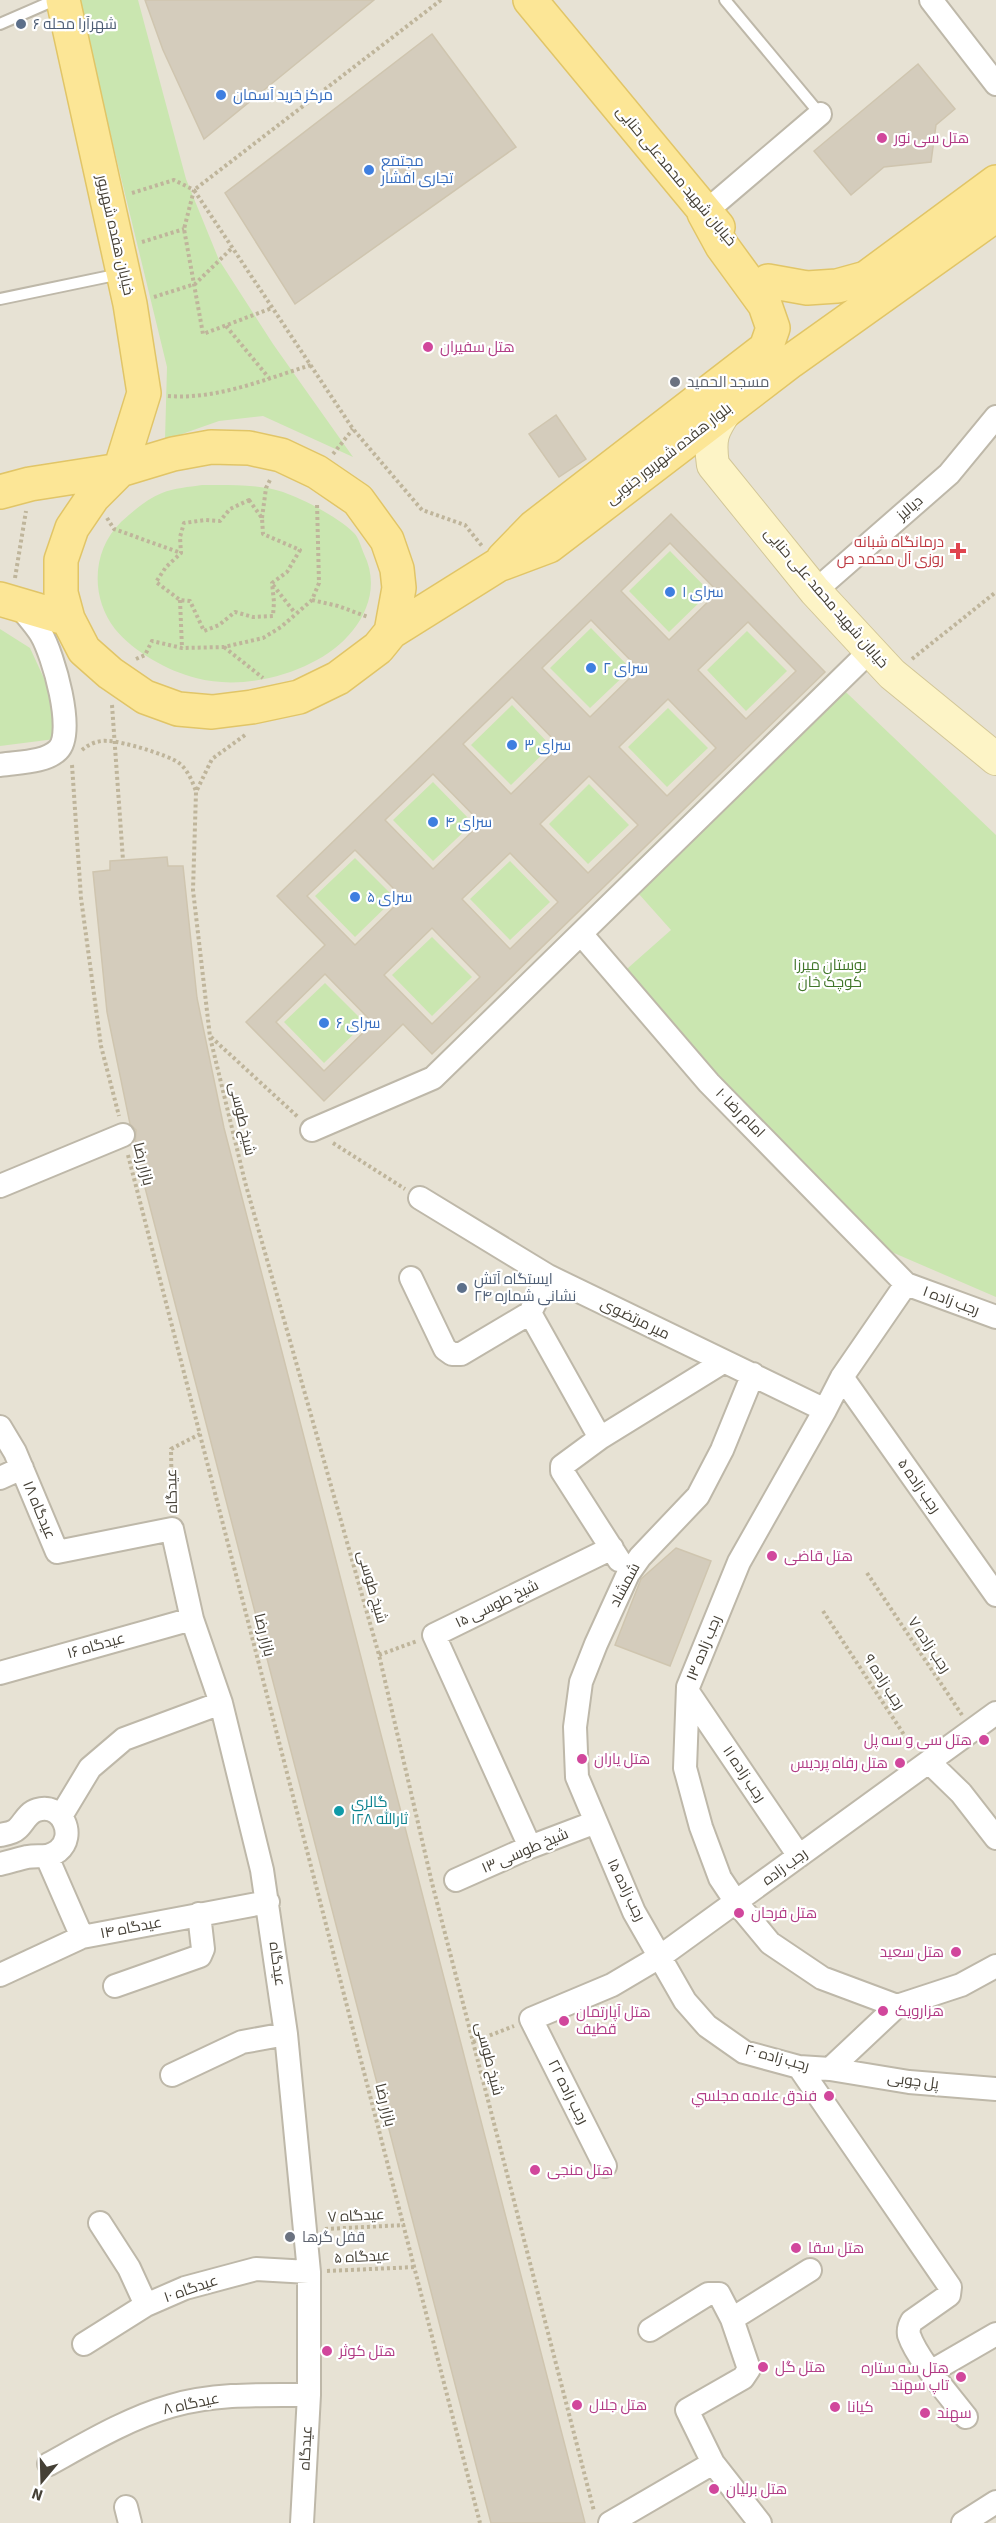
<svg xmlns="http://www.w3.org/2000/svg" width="996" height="2523" viewBox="0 0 996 2523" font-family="'Source Sans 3',Cairo,sans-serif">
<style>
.residential{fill:#e7e2d4}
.green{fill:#cae6b0}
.building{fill:#d4ccbc;stroke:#cfc5af;stroke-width:1.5;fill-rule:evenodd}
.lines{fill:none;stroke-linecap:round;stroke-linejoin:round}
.lane-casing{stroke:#beb8a9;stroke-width:14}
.street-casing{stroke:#beb8a9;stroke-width:26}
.secondary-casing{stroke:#d2c697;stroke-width:34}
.primary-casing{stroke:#e1c567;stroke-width:36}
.path{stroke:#bfb59b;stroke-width:4;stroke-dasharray:3 3;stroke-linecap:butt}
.lane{stroke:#fff;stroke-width:10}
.street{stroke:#fff;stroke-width:22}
.secondary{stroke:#fdf4c6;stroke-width:32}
.primary{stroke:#fce696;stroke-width:33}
.service-dot{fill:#5c6f8a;stroke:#fff;stroke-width:2}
.shop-dot{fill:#3f7fe0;stroke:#fff;stroke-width:2}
.hotel-dot{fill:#d1479c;stroke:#fff;stroke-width:2}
.worship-dot{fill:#6b7280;stroke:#fff;stroke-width:2}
.health-dot{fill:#e0444e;stroke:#fff;stroke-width:2}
.culture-dot{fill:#0f9aa8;stroke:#fff;stroke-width:2}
.labels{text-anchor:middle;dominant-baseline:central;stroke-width:4.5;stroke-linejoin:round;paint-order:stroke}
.service-label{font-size:15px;fill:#4e5e75;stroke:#fff;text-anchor:start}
.shop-label{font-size:15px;fill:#366cbe;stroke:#fff;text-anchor:start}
.hotel-label{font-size:15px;fill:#b23c85;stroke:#fff;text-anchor:start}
.street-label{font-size:15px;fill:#454036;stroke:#fff}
.worship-label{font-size:15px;fill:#5b616d;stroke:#fff;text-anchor:start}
.health-label{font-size:15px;fill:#be3a42;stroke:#fff;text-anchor:end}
.park-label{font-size:15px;fill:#41762a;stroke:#fff}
.culture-label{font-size:15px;fill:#0d838f;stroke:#fff;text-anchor:start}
</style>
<rect width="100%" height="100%" fill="#f3f0e6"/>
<!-- residential -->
<path class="residential" d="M0,0H996V2523H0Z"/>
<!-- green -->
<path class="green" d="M78,0H138L186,179L219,260L273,344L353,457L263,416L219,421L165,440L167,367Z
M202,485C229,485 258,484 283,492C305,500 338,517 354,533C359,538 361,547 364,554C386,599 352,644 311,663C278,680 233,688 196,678C168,671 134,652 115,629C90,597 92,550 121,522C133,511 147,499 162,493C174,488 189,487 202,485Z
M670,551L710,592L669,632L629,591Z
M591,628L631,669L590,708L550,668Z
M0,629L30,648L48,687L55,739L0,746Z
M747,631L787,671L746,711L707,670Z
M828,675L996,835V1297L887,1250L611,983L671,930L622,875Z
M512,705L551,746L511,785L471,745Z
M668,708L708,748L667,787L628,747Z
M433,782L473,823L433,861L393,820Z
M589,784L629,825L588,864L549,824Z
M355,858L395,898L355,937L315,896Z
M510,861L550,902L510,940L470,899Z
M432,937L472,977L432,1016L392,975Z
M325,983L365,1023L324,1063L284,1022Z"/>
<!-- building -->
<path class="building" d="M145,0H374L204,139L163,50Z
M432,34L516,147L295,304L225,193Z
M918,64L955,109L936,125L931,162L884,167L851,195L814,151Z
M556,415L586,459L559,477L529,434Z
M671,514L825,672L432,1054L403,1024L324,1101L246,1022L325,945L277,896ZM670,543L718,592L669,640L621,591ZM591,620L639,669L590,717L542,668ZM748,622L796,671L746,719L698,670ZM512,697L560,746L511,794L463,744ZM668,699L716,748L667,796L619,747ZM433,774L481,823L433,869L385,820ZM589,776L638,825L588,873L540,824ZM355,850L403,898L355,945L307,896ZM510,853L558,902L510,949L462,899ZM432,928L480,977L432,1024L384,975ZM325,974L373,1023L324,1071L276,1022Z
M167,857L168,866H183L197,998L224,1128L585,2523H491L135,1149L136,1130L130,1124L107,1012L93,872L110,870V861Z
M676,1548L711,1561L670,1666L615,1645L641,1579Z"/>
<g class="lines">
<!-- lane casing -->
<g class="lane-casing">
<path id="lane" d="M725,0L820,114
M0,24L55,0
M0,299L120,274"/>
</g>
<!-- street casing -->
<g class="street-casing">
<path id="street" d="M931,0L996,84
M704,213L820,114
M815,591L949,474L996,417
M0,765C17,762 45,763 58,750C76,733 53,654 41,634C34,623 25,614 18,604
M582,935L709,1083L906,1284L996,1317
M312,1130L433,1078L871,650
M0,1186L123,1135
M420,1198L548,1276L825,1410
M411,1278L445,1349L452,1354H461L530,1313L548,1276
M530,1313L600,1438
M753,1374L722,1450L698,1496L640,1557L628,1574L596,1644L581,1682L575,1727L577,1777L634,1912L685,2001L707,2026L744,2052L799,2067L830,2069L909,2082L996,2089
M842,1377L996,1595
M0,1427L15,1452L57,1552L172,1529L192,1619L221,1703L262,1870L286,2034L309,2272V2395L302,2523
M0,1478L22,1468
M619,1560L562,1471V1466L600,1438L723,1362
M0,1673L192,1619
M688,1692L799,1856
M929,1762L961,1793L996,1838
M61,1816L90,1768L124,1739L221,1703
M0,1835C5,1834 13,1833 17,1829C24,1823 27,1813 37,1810C62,1802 77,1836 58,1851C47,1859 39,1855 27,1857C18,1859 9,1862 0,1864
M530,1847L434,1635L612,1548
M47,1857L82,1937
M456,1880L530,1847L596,1822
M0,1975L82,1937L268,1902
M115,1986L200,1956L203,1949L199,1914
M897,2006L822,1978L770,1943L736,1902L720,1878L701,1827L685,1768L688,1687L739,1562L825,1410L842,1377L906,1284
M799,2067L950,2287L949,2295L912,2321C909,2326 908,2329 909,2335C917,2359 950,2396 966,2417
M830,2069L897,2006L961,1985L996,1966
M172,2075L242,2042L286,2034
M605,2166L531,2019L612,1985L661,1956L996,1713
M100,2223L129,2268L146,2305
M650,2330L708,2294H719L732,2319
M84,2344L146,2305L185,2288L256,2269L309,2272
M932,2371L996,2334
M49,2464C87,2443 129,2418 171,2406C215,2393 264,2395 309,2395
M126,2507L130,2523
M610,2523L713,2463
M760,2523L713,2463L687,2410L743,2378L749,2369L732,2319L810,2270
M963,2523L996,2502"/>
</g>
<!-- secondary casing -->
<g class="secondary-casing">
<path id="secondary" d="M727,409C712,431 709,438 713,465L815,591L892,674L996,759"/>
</g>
<!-- primary casing -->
<g class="primary-casing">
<path id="primary" d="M530,0L718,227
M768,281L807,288L837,286L866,278L996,182
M211,447L249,448L281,455L317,472L358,500L387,540L397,569L399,588L391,632L378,648L338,678L299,697L252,707L212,712L178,709L145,697L110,673L84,650L68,619L61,593V560L72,528L93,497L120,470L173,454Z
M0,492L30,484L120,470L144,393L130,304L63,0
M503,559L534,527L766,348L773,328L765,305L722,246L704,213
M0,599L68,619
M391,632L498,565L549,546L791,361L996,215"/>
</g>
<!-- path -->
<path class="path" d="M441,0L194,190L353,429L422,510L465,525L482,546
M132,193L174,180L194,190L184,229L203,334L272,308
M142,242L184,229
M154,297L195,284L232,248
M226,326L269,378
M168,396C216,400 266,379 311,365
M333,454L353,429
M249,500L262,518L263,534L300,550L287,572L272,583L274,602L273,616L253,617L235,612L219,625L204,631L190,601L180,600L156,582L166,567L181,553L180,537L184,523L205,520L220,521L230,509Z
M107,518L114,529L181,553
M262,518L266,488L271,478
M15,578L26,511
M273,585L295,613
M180,600L182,648
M312,600L338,606L368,617
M224,647L263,678
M136,659L145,655L152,641L182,648L224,647L263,638L281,627L312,600L319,583L317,503
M912,659L996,592
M112,705L123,860
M245,735L212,759L196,792L193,890L210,1037L245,1182L379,1655L432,1883L594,2511
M82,750C89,744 98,740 108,741C121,741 169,755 179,763C188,770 192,781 196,791
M72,765L81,898L101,1046L119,1116
M211,1037L298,1117
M333,1143L405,1189
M128,1155L480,2523
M172,1509L171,1449L200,1434
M867,1573L962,1715
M823,1611L914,1750
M379,1655L417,1641
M473,2042L514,2026
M325,2229L405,2225
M327,2271L416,2267"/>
<!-- lane -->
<use href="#lane" class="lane"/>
<!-- street -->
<use href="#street" class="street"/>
<!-- secondary -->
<use href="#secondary" class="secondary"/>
<!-- primary -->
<use href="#primary" class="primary"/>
</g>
<!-- markers -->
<g class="service-dot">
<circle cx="21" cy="24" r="6"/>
<circle cx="462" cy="1288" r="6"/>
</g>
<g class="shop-dot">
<circle cx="221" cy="95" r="6"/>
<circle cx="369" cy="170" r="6"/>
<circle cx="670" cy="592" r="6"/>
<circle cx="591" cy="668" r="6"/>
<circle cx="512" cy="745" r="6"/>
<circle cx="433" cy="822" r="6"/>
<circle cx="355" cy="897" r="6"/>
<circle cx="324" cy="1023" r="6"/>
</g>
<g class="hotel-dot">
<circle cx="882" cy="138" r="6"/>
<circle cx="428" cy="347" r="6"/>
<circle cx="772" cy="1556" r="6"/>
<circle cx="984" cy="1740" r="6"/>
<circle cx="582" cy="1759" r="6"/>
<circle cx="900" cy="1763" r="6"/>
<circle cx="739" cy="1913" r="6"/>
<circle cx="956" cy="1952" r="6"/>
<circle cx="883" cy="2011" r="6"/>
<circle cx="564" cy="2021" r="6"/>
<circle cx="829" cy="2096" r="6"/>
<circle cx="535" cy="2170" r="6"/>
<circle cx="796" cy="2248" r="6"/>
<circle cx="327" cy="2351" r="6"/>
<circle cx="763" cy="2367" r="6"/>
<circle cx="961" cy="2377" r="6"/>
<circle cx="577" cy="2405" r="6"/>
<circle cx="835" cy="2407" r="6"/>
<circle cx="925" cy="2413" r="6"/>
<circle cx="714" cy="2489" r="6"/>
</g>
<g class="worship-dot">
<circle cx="675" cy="382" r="6"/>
<circle cx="290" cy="2237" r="6"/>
</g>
<path class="health-dot" d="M955 542h6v6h6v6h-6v6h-6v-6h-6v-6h6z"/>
<circle class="culture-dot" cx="339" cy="1811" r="6"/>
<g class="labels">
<!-- service labels -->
<g class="service-label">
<text x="33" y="24">شهرآرا محله ۶</text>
<text x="474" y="1279">ایستگاه آتش<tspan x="474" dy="17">نشانی شماره ۲۴</tspan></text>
</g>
<!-- shop labels -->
<g class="shop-label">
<text x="233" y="95">مرکز خرید آسمان</text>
<text x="381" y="161">مجتمع<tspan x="381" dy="17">تجاری افشار</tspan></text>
<text x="682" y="592">سرای ۱</text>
<text x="603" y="668">سرای ۲</text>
<text x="524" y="745">سرای ۳</text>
<text x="445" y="822">سرای ۴</text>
<text x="367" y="897">سرای ۵</text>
<text x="336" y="1023">سرای ۶</text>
</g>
<!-- hotel labels -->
<g class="hotel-label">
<text x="894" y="138">هتل سی نور</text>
<text x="440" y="347">هتل سفیران</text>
<text x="784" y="1556">هتل قاضی</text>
<text x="972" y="1740" text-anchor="end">هتل سی و سه پل</text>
<text x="594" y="1759">هتل یاران</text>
<text x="888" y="1763" text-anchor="end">هتل رفاه پردیس</text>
<text x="751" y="1913">هتل فرحان</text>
<text x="944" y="1952" text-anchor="end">هتل سعید</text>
<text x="895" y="2011">هزارویک</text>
<text x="576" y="2012">هتل آپارتمان<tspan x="576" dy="17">قطیف</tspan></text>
<text x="817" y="2096" text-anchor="end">فندق علامه مجلسي</text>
<text x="547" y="2170">هتل منجی</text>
<text x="808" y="2248">هتل سقا</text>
<text x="339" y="2351">هتل کوثر</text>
<text x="775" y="2367">هتل گل</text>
<text x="949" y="2368" text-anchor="end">هتل سه ستاره<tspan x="949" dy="17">تاپ سهند</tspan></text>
<text x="589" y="2405">هتل جلال</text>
<text x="847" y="2407">كيانا</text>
<text x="937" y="2413">سهند</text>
<text x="726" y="2489">هتل برلیان</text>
</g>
<!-- street labels -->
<g class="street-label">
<text transform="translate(676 176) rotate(50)">خیابان شهید محمدعلی حنایی</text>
<text transform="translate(115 235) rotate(77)">خیابان هفده شهریور</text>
<text transform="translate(669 454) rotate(-38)">بلوار هفده شهریور جنوبی</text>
<text transform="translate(910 508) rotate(-41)">دیالیز</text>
<text transform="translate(826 598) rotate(49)">خیابان شهید محمد علی حنایی</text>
<text transform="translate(740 1113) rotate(45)">امام رضا ۱۰</text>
<text transform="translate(242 1119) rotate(77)">شیخ طوسی</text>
<text transform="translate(143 1164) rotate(76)">بازار رضا</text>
<text transform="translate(951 1301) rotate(20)">رجب زاده ۱</text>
<text transform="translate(635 1319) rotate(26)">میر مرتضوی</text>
<text transform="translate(919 1486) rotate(55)">رجب زاده ۵</text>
<text transform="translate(172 1491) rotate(-91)">عیدگاه</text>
<text transform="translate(39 1510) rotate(67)">عیدگاه ۱۸</text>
<text transform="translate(625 1585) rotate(-62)">شمشاد</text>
<text transform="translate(372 1587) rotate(74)">شیخ طوسی</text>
<text transform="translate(497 1604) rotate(-26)">۱۵ شیخ طوسی</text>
<text transform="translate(264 1635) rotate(76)">بازار رضا</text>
<text transform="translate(929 1645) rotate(56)">رجب زاده ۷</text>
<text transform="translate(96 1646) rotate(-16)">عیدگاه ۱۶</text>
<text transform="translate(704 1648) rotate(-68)">رجب زاده ۱۳</text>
<text transform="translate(884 1682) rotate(57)">رجب زاده ۹</text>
<text transform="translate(744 1774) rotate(56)">رجب زاده ۱۱</text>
<text transform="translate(525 1851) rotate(-23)">شیخ طوسی ۱۳</text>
<text transform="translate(785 1867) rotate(-36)">رجب زاده</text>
<text transform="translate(626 1890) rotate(64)">رجب زاده ۱۵</text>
<text transform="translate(131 1928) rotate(-11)">عیدگاه ۱۴</text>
<text transform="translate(277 1964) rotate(82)">عیدگاه</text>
<text transform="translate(777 2058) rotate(15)">رجب زاده ۲۰</text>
<text transform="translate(489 2059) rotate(76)">شیخ طوسی</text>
<text transform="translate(913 2081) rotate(7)">پل چوبی</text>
<text transform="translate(568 2092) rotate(63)">رجب زاده ۲۲</text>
<text transform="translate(385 2105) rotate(76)">بازار رضا</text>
<text transform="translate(356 2216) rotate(-3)">عیدگاه ۷</text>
<text transform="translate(362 2257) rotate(-3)">عیدگاه ۵</text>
<text transform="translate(191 2289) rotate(-19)">عیدگاه ۱۰</text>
<text transform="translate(191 2404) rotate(-12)">عیدگاه ۸</text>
<text transform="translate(306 2448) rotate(-87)">عیدگاه</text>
</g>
<!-- worship labels -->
<g class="worship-label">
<text x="687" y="382">مسجد الحمید</text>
<text x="302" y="2237">قفل گرها</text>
</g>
<!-- health labels -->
<g class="health-label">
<text x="944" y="542">درمانگاه شبانه<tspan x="944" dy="17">روزی آل محمد ص</tspan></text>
</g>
<!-- park labels -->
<g class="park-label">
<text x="830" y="965">بوستان میرزا<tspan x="830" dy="17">کوچک خان</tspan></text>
</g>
<!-- culture labels -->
<g class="culture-label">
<text x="351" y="1802">گالری<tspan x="351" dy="17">ثارالله ۱۲۸</tspan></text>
</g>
</g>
<!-- north arrow -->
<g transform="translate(42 2481) rotate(199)" stroke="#ffffff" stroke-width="4.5" paint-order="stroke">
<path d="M0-4.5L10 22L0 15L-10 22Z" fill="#454036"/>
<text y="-9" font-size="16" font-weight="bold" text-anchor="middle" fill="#454036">N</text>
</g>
</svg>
